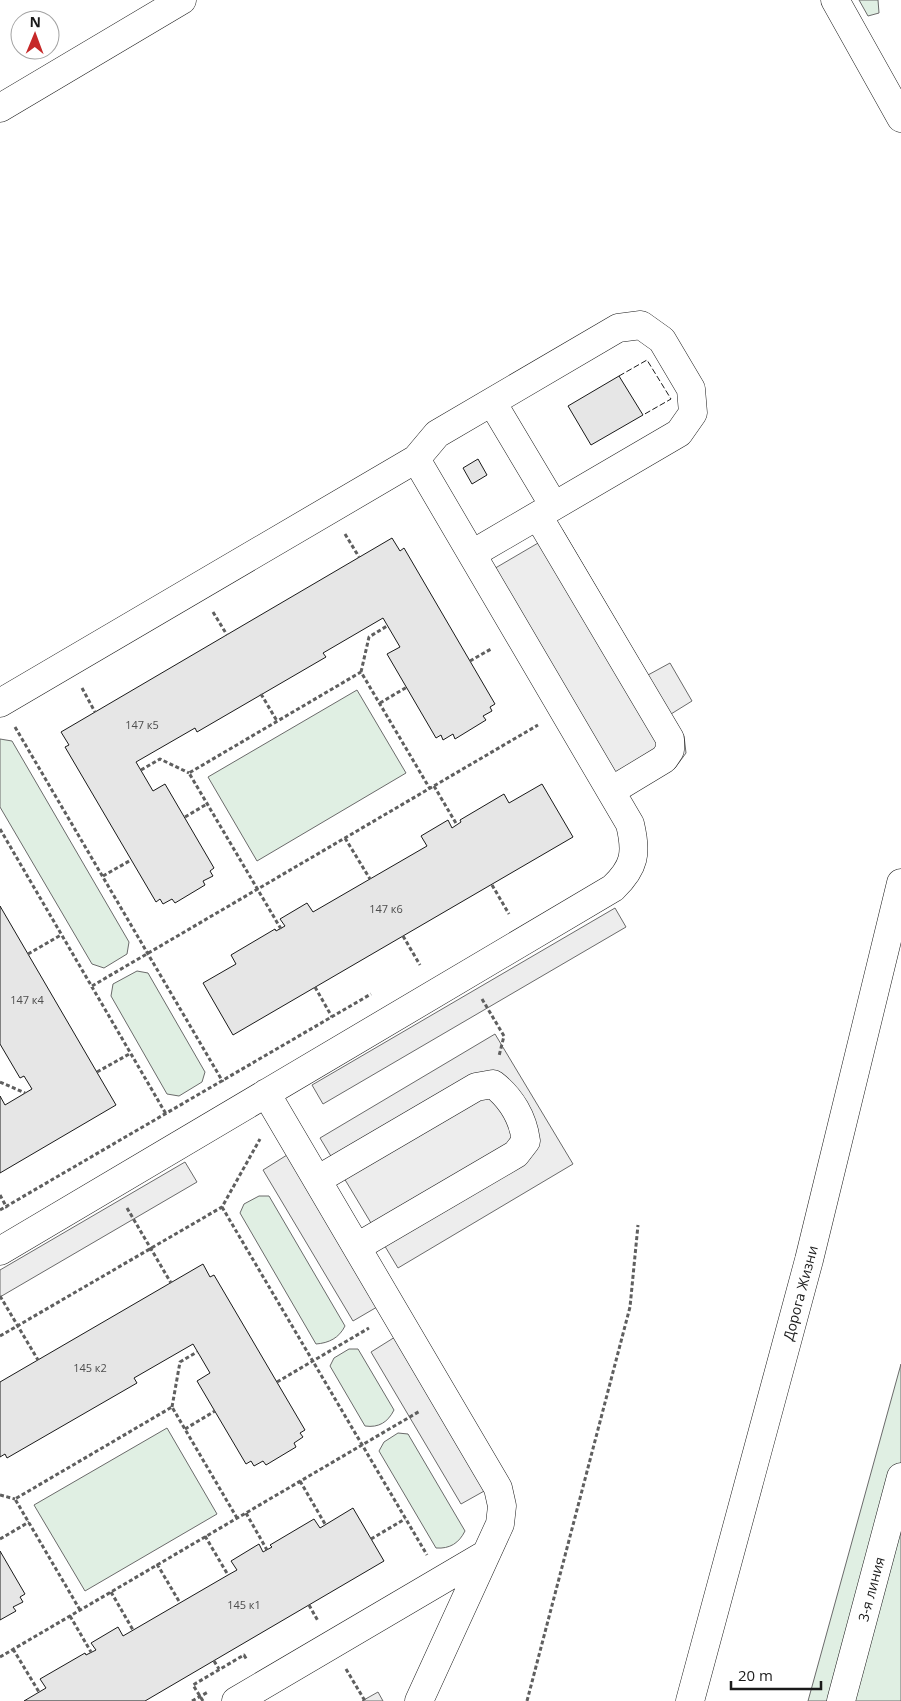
<svg xmlns="http://www.w3.org/2000/svg" width="901" height="1701" viewBox="0 0 901 1701" font-family="'Open Sans',sans-serif">
<style>
.green{fill:#e0efe3;stroke:#6a6a6a}
.parking{fill:#ededed;stroke:#6a6a6a}
.building{fill:#e6e6e6;stroke:#1a1a1a}
.lines{fill:none;stroke-linecap:round;stroke-linejoin:round}
.minor-casing{stroke:#1a1a1a;stroke-width:29}
.major-casing{stroke:#1a1a1a;stroke-width:29}
.path{stroke:#5f5f5f;stroke-width:3;stroke-dasharray:4 2.5;stroke-linecap:butt}
.minor{stroke:#fff;stroke-width:28}
.major{stroke:#fff;stroke-width:28}
.fence{stroke:#1a1a1a;stroke-width:1;stroke-dasharray:6 2.5;stroke-linecap:butt}
.labels{text-anchor:middle;dominant-baseline:central;stroke-width:4;stroke-linejoin:round;paint-order:stroke}
.number-label{font-size:11px;fill:#4d4d4d}
.street-label{font-size:14px;fill:#1a1a1a;stroke:#fff}
</style>
<rect width="100%" height="100%" fill="#fff"/>
<!-- green -->
<path class="green" d="M859,0H878L879,13L868,16Z
M357,690L406,773L257,861L208,777Z
M0,739L12,741L129,942L127,954L104,968L92,964L0,807Z
M137,971L148,973L205,1072L202,1082L179,1096L167,1094L111,996L113,984Z
M259,1196H269L345,1326C339,1338 329,1343 316,1344L240,1213L244,1204Z
M349,1349H358L394,1410C388,1422 379,1428 365,1426L330,1366L334,1358Z
M901,1364V1701H808Z
M167,1428L217,1514L85,1591L34,1505Z
M398,1433L408,1434L465,1531C459,1543 450,1549 436,1548L379,1451L384,1442Z"/>
<!-- parking -->
<path class="parking" d="M562,529L648,675L670,663L692,701L671,714L684,736L686,753L675,768L625,797L492,570Z
M615,908L626,927L323,1104L312,1085Z
M495,1034L573,1164L398,1268L320,1138Z
M287,1155L377,1307L353,1321L263,1170Z
M185,1162L197,1182L0,1297V1270Z
M395,1337L486,1490L461,1504L371,1352Z
M378,1692L383,1701H362Z"/>
<!-- building -->
<path class="building" d="M619,376L643,415L591,445L568,406Z
M478,459L487,475L472,484L463,468Z
M392,538L400,551L404,548L495,704L490,707L492,711L483,716L486,720L455,739L453,734L443,740L441,735L436,738L387,654L400,647L383,618L323,653L326,657L197,732L195,728L136,762L153,791L165,784L214,868L210,871L213,876L203,881L205,885L175,903L172,899L163,904L160,899L156,902L65,747L69,745L61,732Z
M542,784L573,837L233,1035L203,983L236,964L231,955L275,929L276,931L285,926L280,919L307,903L313,912L427,846L421,836L448,820L452,828L461,822L460,820L504,794L509,803Z
M0,906L116,1105L0,1173V1096L5,1105L32,1089L24,1076L20,1078L0,1044Z
M203,1264L210,1277L214,1275L305,1430L300,1433L303,1437L294,1443L296,1447L266,1465L263,1461L254,1466L251,1461L246,1464L197,1381L210,1373L193,1344L134,1378L137,1383L7,1458L5,1454L0,1457V1382Z
M353,1508L384,1561L145,1701H24L46,1688L40,1679L85,1653L86,1655L96,1650L91,1643L118,1627L123,1636L228,1575L237,1570L231,1561L259,1544L263,1552L272,1547L270,1545L314,1519L320,1528Z
M0,1551L25,1594L20,1597L23,1602L13,1607L16,1611L0,1620Z"/>
<g class="lines">
<!-- minor casing -->
<g class="minor-casing">
<path id="minor" d="M835,0L901,118
M0,108L182,0
M492,402L554,506
M538,516L670,739V750L664,759L611,791
M0,703L416,459L437,434L618,328L641,325L662,340L691,389L693,413L679,433L472,554
M266,1093L498,1488L502,1506L500,1524L419,1701
M317,1180L476,1087L493,1084C511,1098 523,1118 526,1141L516,1154L357,1247
M0,1251L613,888C635,867 637,853 630,824L416,459
M236,1701L486,1554
M841,1701L901,1477"/>
</g>
<!-- major casing -->
<g class="major-casing">
<path id="major" d="M690,1701L809,1260L901,883"/>
</g>
<!-- path -->
<path class="path" d="M345,534L359,557
M213,612L227,635
M470,661L491,649
M361,672L369,637L387,626
M82,688L95,712
M261,694L277,721
M380,703L407,687
M15,727L223,1082
M141,770L160,759L189,773
M434,786L457,825
M185,817L207,804
M0,829L166,1114
M345,838L370,879
M103,876L131,860
M492,885L509,914
M281,929L189,773L361,672L430,789
M403,936L420,965
M28,954L61,935
M92,986L538,725
M315,987L332,1017
M482,999L504,1036L499,1056
M97,1072L131,1053
M0,1082L25,1093
M0,1195L7,1208
M222,1207L427,1555
M127,1208L171,1283
M0,1210L371,994
M0,1296L38,1360
M0,1336L222,1207L260,1139
M277,1382L369,1328
M172,1407L180,1362L197,1352
M185,1429L215,1411
M300,1481L325,1524
M0,1495L15,1499
M246,1513L267,1550
M205,1536L228,1575
M0,1539L29,1522
M371,1539L405,1519
M157,1564L180,1603
M111,1592L133,1630
M309,1605L318,1621
M80,1610L15,1499L172,1407L237,1518
M70,1616L91,1652
M13,1649L39,1692
M0,1657L420,1411
M214,1661L219,1669
M346,1669L365,1701
M192,1701L208,1692
M203,1701L193,1685L244,1655L247,1660
M527,1701L630,1307L638,1225"/>
<!-- minor -->
<use href="#minor" class="minor"/>
<!-- major -->
<use href="#major" class="major"/>
<!-- fence -->
<path class="fence" d="M619,376L647,360L671,399L643,415"/>
</g>
<g class="labels">
<!-- number labels -->
<g class="number-label">
<text x="142" y="724">147 к5</text>
<text x="386" y="908">147 к6</text>
<text x="27" y="999">147 к4</text>
<text x="90" y="1367">145 к2</text>
<text x="244" y="1604">145 к1</text>
</g>
<!-- street labels -->
<g class="street-label">
<text transform="translate(800 1293) rotate(-75)">Дорога Жизни</text>
<text transform="translate(871 1589) rotate(-75)">3-я линия</text>
</g>
</g>
<!-- north arrow -->
<g transform="translate(35 35) rotate(1)"><circle r="24" fill="#ffffff" stroke="#a3a3a3"/>
<path d="M0-4L9 19L0 12L-9 19Z" fill="#c62828"/>
<text y="-8" font-size="14" font-weight="bold" text-anchor="middle" fill="#1a1a1a">N</text>
</g>
<!-- scale -->
<path d="M731 1681v8h90v-8" fill="none" stroke="#1a1a1a" stroke-width="2.5"/>
<text x="738" y="1681" font-size="15" fill="#1a1a1a" stroke="#ffffff" stroke-width="4" paint-order="stroke">20 m</text>
</svg>
